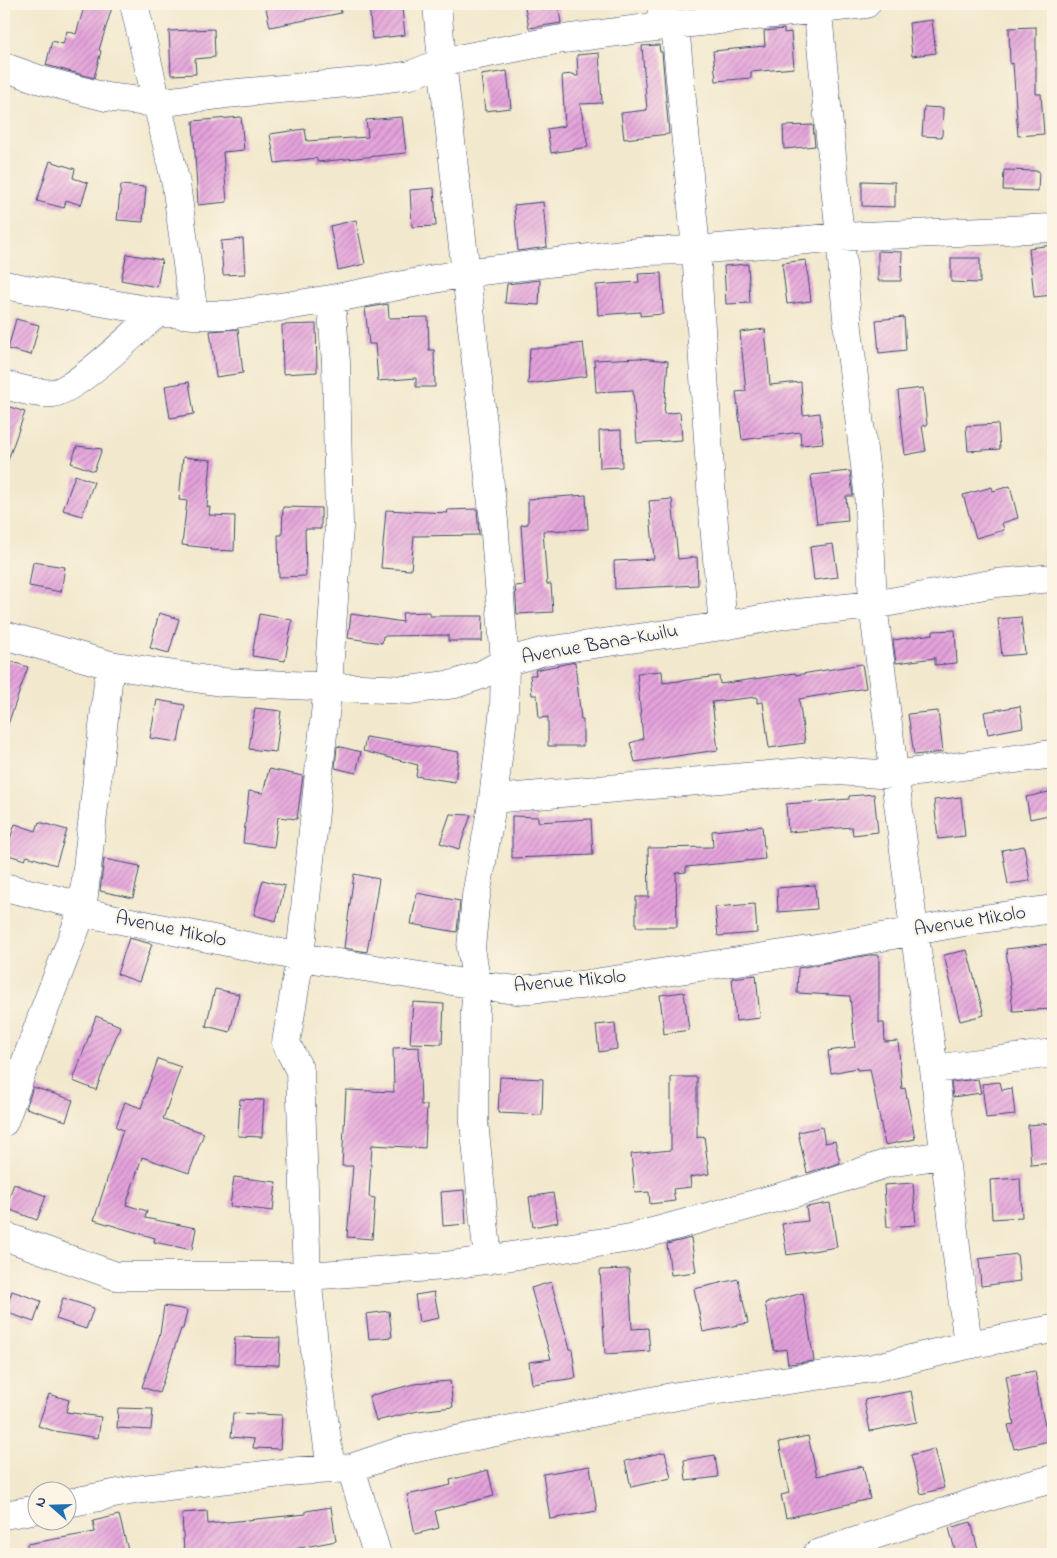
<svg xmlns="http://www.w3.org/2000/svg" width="1057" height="1558" viewBox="0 0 1057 1558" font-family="'Indie Flower',sans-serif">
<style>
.building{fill:url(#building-hatch)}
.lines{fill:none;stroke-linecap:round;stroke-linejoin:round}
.minor-casing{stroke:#3b4b6f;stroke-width:29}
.minor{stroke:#fff;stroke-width:28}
.labels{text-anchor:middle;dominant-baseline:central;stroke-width:4.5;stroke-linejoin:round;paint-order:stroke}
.street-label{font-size:20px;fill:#1b2f5e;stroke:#fcf5e5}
</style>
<defs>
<pattern id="building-hatch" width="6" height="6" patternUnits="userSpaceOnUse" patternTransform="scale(1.25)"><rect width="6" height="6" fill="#e5a3db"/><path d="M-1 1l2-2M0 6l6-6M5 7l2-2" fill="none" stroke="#b985b5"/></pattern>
</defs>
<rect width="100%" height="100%" fill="#fcf5e5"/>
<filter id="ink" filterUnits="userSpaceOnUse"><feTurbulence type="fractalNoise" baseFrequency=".02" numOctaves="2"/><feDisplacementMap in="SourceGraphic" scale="10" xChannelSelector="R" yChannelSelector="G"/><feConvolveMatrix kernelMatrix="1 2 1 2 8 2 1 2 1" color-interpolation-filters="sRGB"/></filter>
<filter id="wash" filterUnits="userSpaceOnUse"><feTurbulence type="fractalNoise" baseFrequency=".0096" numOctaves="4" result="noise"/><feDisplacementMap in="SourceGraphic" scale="20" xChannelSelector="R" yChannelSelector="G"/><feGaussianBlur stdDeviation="1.12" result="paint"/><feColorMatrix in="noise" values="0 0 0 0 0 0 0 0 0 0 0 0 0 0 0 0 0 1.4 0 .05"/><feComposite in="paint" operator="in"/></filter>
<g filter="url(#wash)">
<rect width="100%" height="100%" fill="#f2e8cd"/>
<g id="blocks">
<!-- building -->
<path class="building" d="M85,4H113L99,50L101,51L94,78L46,65L52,41L63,44L67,31L76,34Z
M265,4H340L341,13L270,27Z
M369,4H396L397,9L402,8L405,35L372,39Z
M552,4H558L561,23L529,28L525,8Z
M932,20L936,53L912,56L909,23Z
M1036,27V94H1041L1044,134L1018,136L1013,63L1010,64L1009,28Z
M214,29L215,57L195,59L196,74L171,75L169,31Z
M784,29V33L791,32L794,68L751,72V78L716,81L713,51L765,46L764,31Z
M659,45L660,52H662L669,134L624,139L621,113L647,110L642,46Z
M599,53L602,103L580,104L588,147L551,153L547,129L565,126L562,75L574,74L575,76H578L577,55Z
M507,71L511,108L485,111L481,75Z
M924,107L943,108L942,137L922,136Z
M241,117L244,150L223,152L227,202L198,205L193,121Z
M402,117L406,153L317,162V158L275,163L270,134L305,129L307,141L368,137L366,120Z
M813,125L815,146L784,149L783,126Z
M50,161L75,169L73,178L88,183L81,205L66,200L64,208L37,201Z
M1004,170L1039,171L1038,191L1003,190Z
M862,181L895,182V207L862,206Z
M121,185L146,187L143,222L117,220Z
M434,188L436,226L412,227L410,190Z
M543,202L547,247L518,251L514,205Z
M356,220L365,264L338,270L330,226Z
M243,239L245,274L223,275L221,241Z
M1053,245V295L1034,297L1029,248Z
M878,251L902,252L901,281H878Z
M127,254L162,260L157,287L121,280Z
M951,258H980V283L951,282Z
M806,260L811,301L787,304L782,263Z
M748,264L750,303L726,304L724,266Z
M661,273L663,314L640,316V312L598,315L596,285L639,282L638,274Z
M540,280L539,305L505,303L507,284Z
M388,304L389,318L428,317L429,350H434L435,387H416V378L378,381L375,344H369L365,308Z
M904,317L906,350L879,353L876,320Z
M16,319L39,325L31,355L8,349Z
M316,324L317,372L283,374L282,325Z
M238,329L243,373L216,377L210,331Z
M765,329L770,385L801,382L803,415L820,413L823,443L801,445L800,432L742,440L736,392L746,391L740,332Z
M583,343L587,376L528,384L530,348H548Z
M640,358L668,361L664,414L680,412L682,440L637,443L633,390L596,392L594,360Z
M189,382L194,414L170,418L165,386Z
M923,388L927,425L922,426L926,451L905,455L898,391Z
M4,405L25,412L7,463H4Z
M998,424L1000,449L968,451L966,426Z
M621,430L622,467L600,468L599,431Z
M77,446L102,449L94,471L71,463Z
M183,457L211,460L207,507H210L209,515L235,516L234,551L210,550V548L182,545L187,501L179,500Z
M850,471L853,496H846L848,521L817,524L811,475Z
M75,475L94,482L82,516L63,510Z
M1010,486L1018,518L1002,523L1004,530L976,538L963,495L992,487L993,491Z
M586,495L588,529L543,531L547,584H551L553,612L517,614L515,586L525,585L521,525L528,524V499Z
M672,499L678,559L697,557L698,585L615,589L614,561L654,559L649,501Z
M283,507L321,508V529H305L306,576L279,577L278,535H282Z
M477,509L479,535L414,536L411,570L381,568L386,510L448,513L447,510Z
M833,544L838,577L814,580L810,547Z
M33,562L65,567L61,592L29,586Z
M430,612V616H483L482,641H448V635L383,636L382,643L348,638L351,614L403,622L402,613Z
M159,613L179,619L169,653L150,648Z
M259,614L292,620L285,661L252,656Z
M1021,617L1025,654L1002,656L998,619Z
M955,630L957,663L935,665V658L896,663L893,640L933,634V631Z
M4,659L28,667L7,727L4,726Z
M575,662L581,720H583V746H548V717L539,718L537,695H532L530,675H536L535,670Z
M862,664L866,688L799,699L805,743L769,748L763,702L757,703V697L712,702L718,750L635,762L630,743L643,739L637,673L662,671L663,683L719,676L720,684L795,673L796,675Z
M157,700L185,705L178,742L150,738Z
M1020,706L1023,727L988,734L984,712Z
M255,708L281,711L276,752L249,749Z
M938,711L943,752L914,755L908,714Z
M366,737L459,752L455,782L416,776L418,765L363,751Z
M337,746L361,752L356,773L335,768Z
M269,769L303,776L297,819L278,817L274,847L243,843L249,791L263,793Z
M1053,791V814L1030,819L1026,797Z
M874,794L878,832L853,835L852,827L788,832L786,804L849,799V796Z
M961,797L965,836L938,839L934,800Z
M450,814L471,815L459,849L440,843Z
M512,816L538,817V822L591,819L593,855L512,858Z
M39,822L67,830L56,865L27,856L25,860L5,854L15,824L36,831Z
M762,826L765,859L686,867V872L676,873L677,927H636V897H649L648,848L713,847L712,831Z
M1024,846L1030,881L1008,884L1002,850Z
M104,859L140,866L133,898L100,891Z
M354,874L379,879L367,952L344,948Z
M263,880L285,886L276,921L254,915Z
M815,885L817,909L778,912L777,888Z
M417,893L460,901L457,932L411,924Z
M755,904L757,933L718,936L715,907Z
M129,938L152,944L139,982L117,974Z
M1050,944L1053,972V1009L1013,1011L1006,949Z
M967,950L984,1015L960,1021L944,955Z
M869,955H879V1023H884L885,1042L898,1041L902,1089L905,1088L915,1139L885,1145L870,1069L857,1070V1068L831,1073L828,1051L855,1047L850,996L797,993L798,968Z
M756,975L760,1018L736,1021L732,978Z
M215,989L239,994L230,1032L206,1026Z
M684,992L689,1030L664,1034L660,995Z
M413,1002L444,1004L442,1044L410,1043Z
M96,1016L120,1026L96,1090L73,1081Z
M615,1023L617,1049L599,1052L596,1025Z
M419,1047L421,1105H427L425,1148L372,1145L369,1197L375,1198L372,1239L347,1237L353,1166H342L346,1090L394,1092L393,1048Z
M158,1059L181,1067L163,1119L204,1133L189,1173L142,1157L126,1205L147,1211L145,1218L196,1228L192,1250L154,1242L155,1238L94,1220L123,1130L116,1127L125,1102L141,1108Z
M500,1077L543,1079L542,1115L498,1113Z
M671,1077H697V1138L704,1136L709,1174L690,1177L691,1187L673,1189L675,1201L650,1204L649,1192L635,1193L631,1154L671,1150Z
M978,1079L981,1093L953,1097L951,1082Z
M1000,1082L1002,1090L1012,1088L1015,1115L986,1118L982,1084Z
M33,1087L73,1100L66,1121L26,1108Z
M240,1099L264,1100L262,1137L238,1136Z
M1053,1123V1163L1031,1165L1028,1125Z
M822,1127L825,1143L835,1141L840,1163L807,1173L798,1132Z
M234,1177L276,1182L273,1211L230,1206Z
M1020,1178L1022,1217L992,1219L990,1180Z
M913,1183L916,1225L887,1227L884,1185Z
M14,1184L46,1196L37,1220L5,1208Z
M464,1190L466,1224L443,1226L441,1192Z
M553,1193L558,1222L533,1227L529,1197Z
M830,1203L837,1247L787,1255L782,1224L808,1221L806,1207Z
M691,1238L696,1272L671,1275L667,1244Z
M1017,1254L1020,1281L981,1286L979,1259Z
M629,1269L632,1329L648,1328L650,1351L605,1354L600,1270Z
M738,1279L748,1323L703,1332L694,1289Z
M551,1282L570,1349H572L576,1378L532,1384L529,1362L551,1359L531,1288Z
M12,1291L41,1301L34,1322L5,1312Z
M434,1292L439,1318L419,1322L415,1295Z
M803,1293L814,1361L788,1364L786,1349L774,1351L765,1303Z
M63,1298L94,1308L86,1329L56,1319Z
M164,1306L187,1310L183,1329H181L159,1393L142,1387L160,1334Z
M389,1311L392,1337L369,1339L366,1314Z
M235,1337L280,1338L279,1365L234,1364Z
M1035,1371L1041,1408L1049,1441L1014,1449L1008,1425L1014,1424L1006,1376Z
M450,1381L453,1407L418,1411L376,1421L369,1396L414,1384Z
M911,1391L917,1422L870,1431L864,1400Z
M49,1394L69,1400L66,1412L101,1417L98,1438L54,1431L38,1426Z
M118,1408L153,1409L151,1430L117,1428Z
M233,1413L282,1415L280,1449L253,1448L254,1439L231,1437Z
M808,1436L817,1476L863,1466L870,1499L786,1518L781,1495L789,1493L779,1442Z
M934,1449L944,1488L921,1494L911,1455Z
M665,1452L671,1478L631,1487L625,1461Z
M715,1455L718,1477L686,1481L684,1460Z
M590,1466L597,1511L550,1519L543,1474Z
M488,1470L494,1496L435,1511L439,1528L415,1534L407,1495L451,1485L450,1480Z
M331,1507L336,1541L284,1551V1554H184L182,1513L207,1511L208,1524L306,1514V1511Z
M119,1515L129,1554H28L27,1544L95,1532L93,1521Z
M971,1522L979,1554H956L949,1528Z"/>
</g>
</g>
<g filter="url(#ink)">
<use href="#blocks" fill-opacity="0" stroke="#3b4b6f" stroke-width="1"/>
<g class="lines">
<!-- minor casing -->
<g class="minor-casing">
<path id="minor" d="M134,4L176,184L194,315
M437,4L442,62L494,521L505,662L504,709L493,799L476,896L471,948L477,985L475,1011L474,1122L488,1260
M661,4L663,26
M817,4L840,237L848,329L868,490L873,605L914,930L934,1069L968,1345
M675,25L696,250L712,502L723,626
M4,67L41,80L106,97L157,103L226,94L359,82L411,75L442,62L556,40L663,26L866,4
M4,285L158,312L194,315H229L331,299L465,273L647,251L696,250L840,237L1053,228
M331,299L336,362L339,527L328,685L300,957L286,1043L300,1071L307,1276L315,1353L331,1469
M4,385C19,388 37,395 53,393C75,391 139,329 158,312
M4,635L110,665L221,682L409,690L455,684L481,675L505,662L545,651L723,626L788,614L873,605L996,583L1053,578
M493,799L824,770L893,775L1053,754
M4,887L71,903L82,912L300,957L477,985L517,990L581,985L816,949L975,920L1053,909
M934,1069L1053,1053
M4,1122L42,1016L82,912L110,665
M4,1236L116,1276H307L445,1266L631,1238L816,1187L888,1163L944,1155
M351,1468L377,1554
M68,1503L134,1490L299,1471L351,1468L401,1451L677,1396L873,1368L968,1345L1053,1329
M4,1515L38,1509
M817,1554L1011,1490L1053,1479"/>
</g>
<!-- minor -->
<use href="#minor" class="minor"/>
</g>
</g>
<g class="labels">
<!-- street labels -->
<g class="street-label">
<text transform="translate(600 645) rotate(-10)">Avenue Bana-Kwilu</text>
<text transform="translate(970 922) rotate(-9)">Avenue Mikolo</text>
<text transform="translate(171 930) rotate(12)">Avenue Mikolo</text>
<text transform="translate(570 982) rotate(-5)">Avenue Mikolo</text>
</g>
</g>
<!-- margin -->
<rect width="1057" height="1558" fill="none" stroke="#fcf5e5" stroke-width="20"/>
<!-- north arrow -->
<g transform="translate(52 1506) rotate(290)"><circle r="24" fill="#fcf5e5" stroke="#a2a6af"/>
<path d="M0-4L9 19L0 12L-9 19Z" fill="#1f6fb2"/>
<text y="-8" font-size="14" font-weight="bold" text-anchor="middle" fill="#1b2f5e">N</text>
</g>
</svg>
